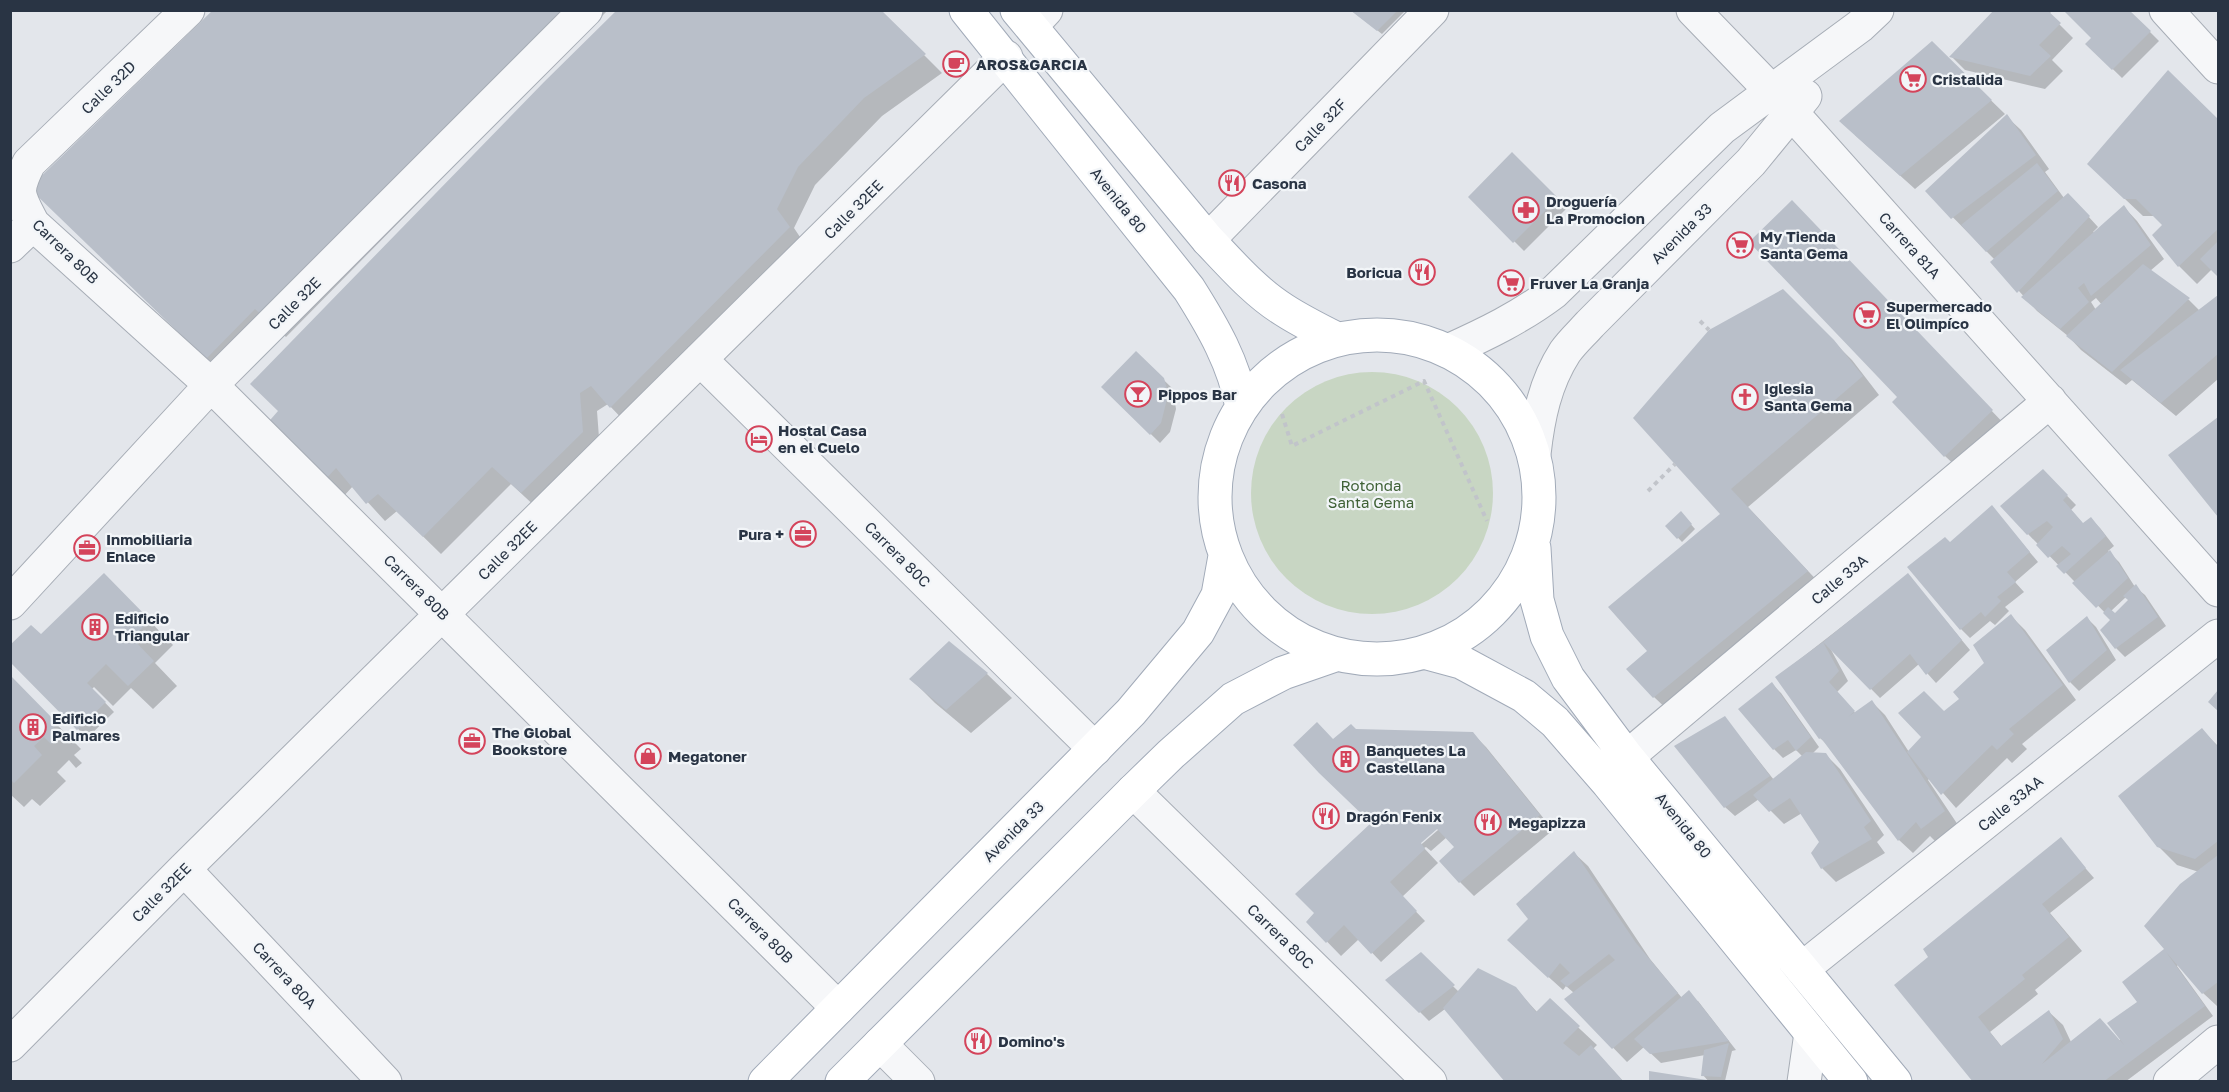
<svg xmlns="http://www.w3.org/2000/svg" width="2229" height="1092" viewBox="0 0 2229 1092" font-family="'Golos Text',sans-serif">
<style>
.green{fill:#c8d6c3}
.shadow{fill:#0003;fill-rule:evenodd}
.building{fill:#b9bfc9}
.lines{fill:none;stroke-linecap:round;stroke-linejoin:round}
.minor-casing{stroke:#a7adb6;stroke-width:35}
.major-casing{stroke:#a1aab8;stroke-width:35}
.path{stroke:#c1c4ca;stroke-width:4;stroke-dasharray:4.5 4.5;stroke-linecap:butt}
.minor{stroke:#f6f7f9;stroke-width:33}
.major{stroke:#fff;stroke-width:33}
.labels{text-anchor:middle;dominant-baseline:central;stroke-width:4.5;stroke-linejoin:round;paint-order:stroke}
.poi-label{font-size:15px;font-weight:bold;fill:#293444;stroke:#f2f5f8;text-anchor:start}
.street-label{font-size:15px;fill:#293444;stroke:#f2f5f8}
.park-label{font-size:15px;fill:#3f6136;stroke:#f2f5f8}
</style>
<rect width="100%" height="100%" fill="#e3e6eb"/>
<!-- green -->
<path class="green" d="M1251 493a121 121 0 1 1 242 0a121 121 0 1 1-242 0Z"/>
<!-- shadow -->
<path class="shadow" d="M215,10H608L286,337L274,326L225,376L49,205Z
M879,10L942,73L882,116L815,185L794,228L806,246L628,425L608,404L597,411L600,451L539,510L511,484L441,554L397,511L385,521L353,486L342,498L284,444Z
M1351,10H1406L1382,34Z
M1996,10H2053L2049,14L2073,38L2052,60L2063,71L2045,89L1965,70L1952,57Z
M2128,10L2159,41L2122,78L2087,44Z
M1932,43L2005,114L1915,189L1855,135Z
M2168,72L2218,121V276L2212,269L2197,284L2179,266L2164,225L2155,216H2143L2107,182Z
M2007,117L2021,130L2049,169L2045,172L2064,198L2077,204L2098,227L2093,232L2095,233L2124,207L2137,221L2164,259L2150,271L2189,300L2200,311L2218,297V379L2176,416L2132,380L2126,385L2081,350L2068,336L2037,311L1993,262L1995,260L1927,191ZM2096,298L2102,305L2096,310L2091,302Z
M1512,155L1566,209L1524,251L1470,197Z
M1810,220L2009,429L1963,473L1945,456Z
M1782,291L1852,360L1879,395L1748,507L1825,589L1672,714L1654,697L1649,651L1722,514Z
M1136,353L1173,389L1176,409L1170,432L1160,443L1103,387Z
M2218,419V515L2170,455Z
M2043,471L2076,505L2071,510L2083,524L2091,519L2100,528L2114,546L2108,551L2119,562L2135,587L2145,595L2166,626L2125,657L2116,648L2112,620L2028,534ZM2126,597L2130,600L2115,615L2111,611Z
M1992,507L2038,562L2015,582L2024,592L2005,607L2009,611L1995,625L1990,621L1970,638L1961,629L1950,544Z
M1681,513L1695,529L1682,542L1667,526Z
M1908,575L1970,650L1936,683L1919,664L1880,698L1829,646L1848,681L1837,692L1856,714L1872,702L1885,715L1909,752L1944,713L1962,700L1986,663L2011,616L2025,630L2076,700L2022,744L2027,749L2012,763L2007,758L1956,808L1930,778L1928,780L1958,825L1936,842L1930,836L1913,853L1899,840L1830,747L1820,738L1777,677Z
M128,599L173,645L155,663L177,686L153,709L131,688L113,706L94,687L92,689L114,712L87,738L10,660L54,650Z
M2087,618L2096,627L2116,660L2079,691L2070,682L2048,651Z
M949,643L987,674L1012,698L971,733L935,703L911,679Z
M10,677L81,749L74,755L82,763L76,768L69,760L57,772L66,781L40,806L32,799L24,807L10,794Z
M1772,684L1781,693L1819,747L1812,754L1826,755L1840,769L1884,835L1877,842L1885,853L1836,882L1822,868L1813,853L1821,842L1802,813L1784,824L1759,799L1735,816L1725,807V718L1774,780L1803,757L1796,750L1783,758L1774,749Z
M2202,730L2218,746V1005L2217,1006L2203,993L2179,964L2177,966L2213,1016L2125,1082H1975L1896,985L2066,846L2094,878L2050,913L2082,951L2035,990L2038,994L1990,1032L2002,1047L2049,1012L2063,1025L2071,1042L2120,1040L2166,949L2199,872L2177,865L2158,846Z
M1356,731L1473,734L1486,747L1553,830L1474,896L1460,882L1456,847L1447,837L1431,851L1426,847L1424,848L1438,863L1402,897L1425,921L1381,962L1359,939L1341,956L1308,922L1316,913L1373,823L1334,741ZM1438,828V830L1416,849L1414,847Z
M1574,853L1588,866L1650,959L1682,998L1698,1001L1736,1050L1732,1051L1725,1081L1711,1080L1713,1082H1709L1703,1075L1705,1055L1661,1063L1644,1047L1627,1062L1566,999L1574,993L1566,986L1563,990L1522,953L1530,919Z
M1420,954L1459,992L1515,988L1538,1013L1550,1001L1597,1045L1593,1049L1624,1082H1507L1445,1009L1429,1021L1388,980Z"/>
<!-- building -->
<path class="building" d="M213,10H573L267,320L255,309L206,359L29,188Z
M617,10H881L926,54L864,98L798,167L777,209L790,227L610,408L591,386L580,393L583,432L521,493L492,467L423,537L378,494L366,504L336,468L323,482L264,427L278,411L250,384L544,82Z
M1350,10H1398L1377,31Z
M1994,10H2047L2061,23L2039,45L2051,56L2030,76L1949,57Z
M2063,10H2129L2151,31L2112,70L2085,44L2091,38Z
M1932,41L1992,100L1900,176L1839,121Z
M2168,70L2218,119V229L2178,267L2152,235L2162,225L2136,199H2124L2087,164Z
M2007,114L2036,155L1951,219L1925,191Z
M1512,152L1558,198L1513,243L1468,197Z
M2037,163L2058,191L1986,252L1961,225Z
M2068,193L2090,216L2017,293L1990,262Z
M1792,200L1993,410L1944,457L1892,402L1897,397L1749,242Z
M2124,205L2151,245L2091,296L2084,283L2078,288L2089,302L2060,329L2021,297Z
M2218,241V277L2200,259Z
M2143,264L2190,298L2112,372L2066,336Z
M1783,289L1834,340L1863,376L1731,489L1808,571L1653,698L1626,669L1647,651L1608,607L1720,514L1633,418L1709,330Z
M2218,295V354L2161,403L2120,370Z
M1136,351L1164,378L1167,389V399L1161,423L1150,435L1101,387Z
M2218,417V517L2168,455Z
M2043,469L2068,495L2063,500L2083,523L2091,517L2106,536L2064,574L2056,566L2071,554L2062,546L2048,558L2036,545L2053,527L2047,521L2027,535L2000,506Z
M1992,505L2030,552L2007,572L2016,582L1997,597L2001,601L1985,617L1981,612L1960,630L1907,567L1945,537L1950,542Z
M1681,511L1692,524L1677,539L1665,526Z
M2110,550L2128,578L2096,608L2072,583Z
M104,573L150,620L132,638L154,661L128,686L106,664L87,683L106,702L77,730L10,662V645L31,625L41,634Z
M1908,573L1962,640L1926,675L1910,654L1870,690L1823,642Z
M2136,584L2158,617L2115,649L2100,630L2110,620L2103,613L2108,607L2115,613L2128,600L2123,596Z
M2011,614L2063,685L2009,729L2014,734L1997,750L1992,745L1941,795L1907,752L1921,737L1898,713L1924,691L1944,711L1959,699L1953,692L1984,663L1973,645Z
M2087,616L2107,650L2069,683L2046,650Z
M949,641L988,673L946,710L909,679Z
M1823,642L1839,671L1829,682L1855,711L1848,717L1872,700L1945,811L1921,829L1916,822L1898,841L1821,738L1819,739L1775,677Z
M10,675L58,724L51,730L59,737L51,744L44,737L34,746L42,755L14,783L10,779Z
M1772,682L1811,737L1796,751L1788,740L1773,750L1738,709Z
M2218,690V711L2208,702Z
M1725,716L1770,776L1724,808L1674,746Z
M1317,722L1333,739L1351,724L1356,729L1473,732L1540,815L1459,883L1439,861L1454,847L1437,829L1421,843L1425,849L1390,882L1417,911L1371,954L1344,925L1326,943L1306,922L1314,913L1295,894L1371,823L1319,773L1293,745Z
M2202,728L2218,747V841L2195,859L2157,847L2118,796Z
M1806,752L1826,753L1871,821L1864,827L1872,839L1821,869L1811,853L1819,842L1790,798L1769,812L1753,795Z
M2061,837L2086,868L2042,904L2069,937L2022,975L2025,979L1978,1017L2001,1046L2049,1010L2063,1039L2042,1064L2100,1018L2125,1046L2107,1023L2137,1002L2122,982L2164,949L2144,926L2180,884L2218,855V982L2202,994L2166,952L2205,1006L2103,1082H1973L1894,985L1928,957L1923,949Z
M1574,851L1636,943L1678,993L1612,1049L1564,999L1615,960L1609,954L1567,987L1560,981L1570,973L1560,963L1548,978L1507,940L1528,919L1516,904Z
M1421,952L1455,985L1419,1013L1385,980Z
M1478,968L1516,987L1536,1012L1550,998L1580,1026L1563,1043L1579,1056L1591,1045L1624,1082H1505L1443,1008Z
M1689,990L1729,1041L1650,1054L1634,1039Z
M1729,1043L1721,1077L1701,1076L1704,1050Z
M1649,1071L1707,1080V1082H1649Z"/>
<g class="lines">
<!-- minor casing -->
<g class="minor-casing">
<path id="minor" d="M188,10L29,163C14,193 18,195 33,224L211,385L838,1008
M1693,10L1783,103L2218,590
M2166,10L2218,67
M1031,26L1046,10
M1208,240L1432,10
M10,246L33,224
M1448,351C1486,334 1521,317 1554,292L1722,128L1860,26L1877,10
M700,359L1095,749
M1534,454C1538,418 1545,383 1565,352C1572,342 1582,333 1590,324L1751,162L1805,96
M10,603L211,385L586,10
M1627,757L2050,401
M1133,791L1430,1082
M184,869L385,1082
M1802,969L2218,636
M880,1044L918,1082
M10,1045L184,869L1006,57
M1804,1082L1811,1033
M2170,1082L2218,1042"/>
</g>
<!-- major casing -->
<g class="major-casing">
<path id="major" d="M966,10L1189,289C1213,327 1234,363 1242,407
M1017,10L1208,240C1231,264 1255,292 1284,310C1301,321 1319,330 1337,339
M1215 497a162 162 0 1 1 324 0a162 162 0 1 1-324 0Z
M1534,548L1537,600L1547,636L1568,678L1627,757L1895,1082
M1424,652L1461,662L1524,696L1555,722L1608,783L1851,1082
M765,1082L1131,712L1198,632L1218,595L1225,556
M842,1082L1133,791L1171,754L1233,699L1283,673L1335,655"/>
</g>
<!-- path -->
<path class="path" d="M1700,321L1709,330
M1282,414L1292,446L1424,381L1487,521
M1648,491L1675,464"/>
<!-- minor -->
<use href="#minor" class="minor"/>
<!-- major -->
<use href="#major" class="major"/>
</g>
<!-- icons -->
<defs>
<g id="cafe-ring" transform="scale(1.35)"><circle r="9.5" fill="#f2f5f8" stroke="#d4445b" stroke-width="1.5"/><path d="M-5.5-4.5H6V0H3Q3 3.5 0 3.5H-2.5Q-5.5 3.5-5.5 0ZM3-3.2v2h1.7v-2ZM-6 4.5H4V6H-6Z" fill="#d4445b"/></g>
<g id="supermarket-ring" transform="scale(1.35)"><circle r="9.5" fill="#f2f5f8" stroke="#d4445b" stroke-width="1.5"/><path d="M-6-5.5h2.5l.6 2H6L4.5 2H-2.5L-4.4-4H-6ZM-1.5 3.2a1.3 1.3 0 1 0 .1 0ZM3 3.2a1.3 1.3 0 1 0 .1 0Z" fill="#d4445b"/></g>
<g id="restaurant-ring" transform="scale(1.35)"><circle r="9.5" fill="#f2f5f8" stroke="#d4445b" stroke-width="1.5"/><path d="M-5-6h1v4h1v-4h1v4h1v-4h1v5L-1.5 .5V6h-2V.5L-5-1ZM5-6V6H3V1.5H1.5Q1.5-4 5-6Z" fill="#d4445b"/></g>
<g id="pharmacy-ring" transform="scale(1.35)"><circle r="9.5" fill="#f2f5f8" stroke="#d4445b" stroke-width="1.5"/><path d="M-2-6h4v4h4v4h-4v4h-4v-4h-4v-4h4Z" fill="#d4445b"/></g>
<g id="bar-ring" transform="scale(1.35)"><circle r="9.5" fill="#f2f5f8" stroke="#d4445b" stroke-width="1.5"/><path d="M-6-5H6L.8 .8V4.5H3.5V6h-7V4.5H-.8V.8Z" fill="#d4445b"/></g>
<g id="church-ring" transform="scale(1.35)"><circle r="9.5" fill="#f2f5f8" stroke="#d4445b" stroke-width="1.5"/><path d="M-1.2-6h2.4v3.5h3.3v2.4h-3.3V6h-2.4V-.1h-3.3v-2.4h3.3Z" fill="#d4445b"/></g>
<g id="hotel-ring" transform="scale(1.35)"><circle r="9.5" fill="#f2f5f8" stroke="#d4445b" stroke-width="1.5"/><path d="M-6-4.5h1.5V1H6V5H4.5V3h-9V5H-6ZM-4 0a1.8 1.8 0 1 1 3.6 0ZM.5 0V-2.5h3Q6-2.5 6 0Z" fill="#d4445b"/></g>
<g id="office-ring" transform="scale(1.35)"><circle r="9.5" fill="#f2f5f8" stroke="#d4445b" stroke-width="1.5"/><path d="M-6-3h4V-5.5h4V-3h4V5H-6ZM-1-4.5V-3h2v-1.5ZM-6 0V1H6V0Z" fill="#d4445b"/></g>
<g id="building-ring" transform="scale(1.35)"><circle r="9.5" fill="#f2f5f8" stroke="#d4445b" stroke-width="1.5"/><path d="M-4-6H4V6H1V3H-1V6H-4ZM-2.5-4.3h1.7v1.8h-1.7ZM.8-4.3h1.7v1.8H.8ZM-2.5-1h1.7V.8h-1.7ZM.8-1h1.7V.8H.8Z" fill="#d4445b"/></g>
<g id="shop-ring" transform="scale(1.35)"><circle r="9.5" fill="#f2f5f8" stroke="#d4445b" stroke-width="1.5"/><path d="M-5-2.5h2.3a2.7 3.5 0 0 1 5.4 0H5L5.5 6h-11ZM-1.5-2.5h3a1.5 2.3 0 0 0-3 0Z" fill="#d4445b"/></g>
</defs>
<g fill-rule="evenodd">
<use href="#cafe-ring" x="956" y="64"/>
<use href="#supermarket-ring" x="1913" y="79"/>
<use href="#restaurant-ring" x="1232" y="183"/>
<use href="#pharmacy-ring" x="1526" y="210"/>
<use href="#supermarket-ring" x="1740" y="245"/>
<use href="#restaurant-ring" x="1422" y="272"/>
<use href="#supermarket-ring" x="1511" y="283"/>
<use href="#supermarket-ring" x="1867" y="315"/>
<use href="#bar-ring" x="1138" y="394"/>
<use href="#church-ring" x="1745" y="397"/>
<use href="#hotel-ring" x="759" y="439"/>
<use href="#office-ring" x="803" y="534"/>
<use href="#office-ring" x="87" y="548"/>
<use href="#building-ring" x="95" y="627"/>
<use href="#building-ring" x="33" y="727"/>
<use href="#office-ring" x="472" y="741"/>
<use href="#shop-ring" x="648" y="756"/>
<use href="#building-ring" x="1346" y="759"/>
<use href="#restaurant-ring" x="1326" y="816"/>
<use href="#restaurant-ring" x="1488" y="822"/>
<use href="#restaurant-ring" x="978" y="1041"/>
</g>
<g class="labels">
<!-- poi labels -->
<g class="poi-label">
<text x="976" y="64">AROS&amp;GARCIA</text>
<text x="1932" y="79">Cristalida</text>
<text x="1252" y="183">Casona</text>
<text x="1546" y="201">Droguería<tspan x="1546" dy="17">La Promocion</tspan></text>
<text x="1760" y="236">My Tienda<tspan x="1760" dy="17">Santa Gema</tspan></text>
<text x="1402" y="272" text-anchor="end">Boricua</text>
<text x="1530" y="283">Fruver La Granja</text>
<text x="1886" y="306">Supermercado<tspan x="1886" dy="17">El Olimpíco</tspan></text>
<text x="1764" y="388">Iglesia<tspan x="1764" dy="17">Santa Gema</tspan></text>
<text x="1158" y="394">Pippos Bar</text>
<text x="778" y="430">Hostal Casa<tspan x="778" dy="17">en el Cuelo</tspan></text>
<text x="784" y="534" text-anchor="end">Pura +</text>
<text x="106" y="539">Inmobiliaria<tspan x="106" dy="17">Enlace</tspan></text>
<text x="115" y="618">Edificio<tspan x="115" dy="17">Triangular</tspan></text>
<text x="52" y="718">Edificio<tspan x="52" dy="17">Palmares</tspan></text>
<text x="492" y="732">The Global<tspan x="492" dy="17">Bookstore</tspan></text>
<text x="1366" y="750">Banquetes La<tspan x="1366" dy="17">Castellana</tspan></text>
<text x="668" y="756">Megatoner</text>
<text x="1346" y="816">Dragón Fenix</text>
<text x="1508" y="822">Megapizza</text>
<text x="998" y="1041">Domino's</text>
</g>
<!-- street labels -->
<g class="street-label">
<text transform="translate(108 87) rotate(-44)">Calle 32D</text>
<text transform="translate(1320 125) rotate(-46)">Calle 32F</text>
<text transform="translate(1119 200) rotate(51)">Avenida 80</text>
<text transform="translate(853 209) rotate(-45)">Calle 32EE</text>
<text transform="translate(1681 233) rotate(-45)">Avenida 33</text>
<text transform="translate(1910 245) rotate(48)">Carrera 81A</text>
<text transform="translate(66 251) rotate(44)">Carrera 80B</text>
<text transform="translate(294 303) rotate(-45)">Calle 32E</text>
<text transform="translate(507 550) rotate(-45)">Calle 32EE</text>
<text transform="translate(898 554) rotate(45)">Carrera 80C</text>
<text transform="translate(1839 579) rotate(-40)">Calle 33A</text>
<text transform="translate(417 587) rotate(45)">Carrera 80B</text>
<text transform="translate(2010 803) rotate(-39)">Calle 33AA</text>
<text transform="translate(1684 825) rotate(51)">Avenida 80</text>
<text transform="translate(1013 831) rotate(-45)">Avenida 33</text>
<text transform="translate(161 892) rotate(-45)">Calle 32EE</text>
<text transform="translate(761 930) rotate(45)">Carrera 80B</text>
<text transform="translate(1281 936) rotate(44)">Carrera 80C</text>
<text transform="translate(285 975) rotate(47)">Carrera 80A</text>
</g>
<!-- park labels -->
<g class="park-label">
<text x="1371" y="485">Rotonda<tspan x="1371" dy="17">Santa Gema</tspan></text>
</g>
</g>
<!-- border -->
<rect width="2229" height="1092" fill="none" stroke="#293444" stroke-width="24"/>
</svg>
